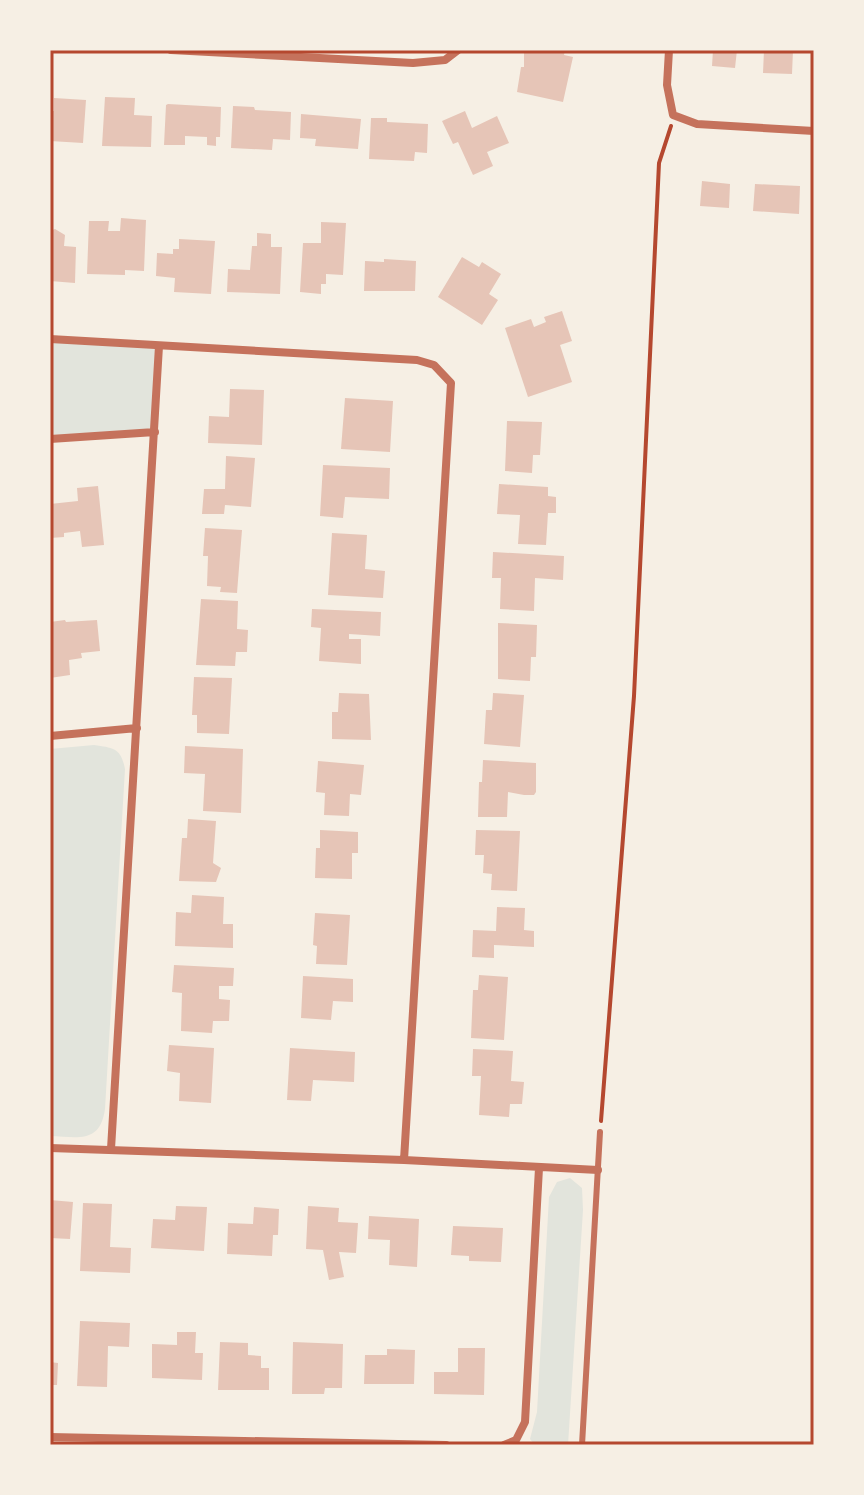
<svg xmlns="http://www.w3.org/2000/svg" width="864" height="1495" viewBox="0 0 864 1495" font-family="'Noto Sans',sans-serif">
<style>
.green{fill:#e2e4dc}
.building{fill:#e6c5b7}
.lines{fill:none;stroke-linecap:round;stroke-linejoin:round}
.path{stroke:#b5482f;stroke-width:4}
.service{stroke:#c5725c;stroke-width:6}
.minor{stroke:#c5725c;stroke-width:8}
.neatline{fill:none;stroke:#b5482f;stroke-width:3}
</style>
<rect width="100%" height="100%" fill="#f6efe4"/>
<!-- green -->
<path class="green" d="M50,339L159,346L155,432L50,439Z
M94,745C114,748 121,748 125,769L105,1109C100,1144 78,1137 50,1136V749Z
M570,1178L582,1188L583,1210L568,1445H535L530,1439L537,1412L549,1197L557,1182Z"/>
<!-- building -->
<path class="building" d="M524,50H565L564,55L573,57L563,102L517,92L521,67H524Z
M713,50H737L735,68L712,66Z
M764,50H793L792,74L763,73Z
M105,97L135,98L134,115L152,116L151,147L102,146Z
M54,98L86,100L83,143L50,141V111H54Z
M168,104L221,107L220,137H216V146L207,145V137L185,136V145H164L166,105Z
M233,106L254,107L255,110L291,112L290,140L273,139L272,150L231,148Z
M465,111L472,128L497,116L509,143L487,152L493,166L473,175L458,142L453,144L442,121Z
M301,114L361,119L358,149L315,146L316,139L300,138Z
M371,118H387V122L428,124L427,153L415,152L414,161L369,159Z
M702,181L730,184L729,208L700,206Z
M755,184L800,186L799,214L753,211Z
M121,218L146,220L144,271L125,270V275L87,274L89,221H109L108,231H120Z
M321,222L346,223L343,275L326,274V284H321V294L300,292L303,243H321Z
M55,229L65,235L64,246L76,247L75,283L50,281V231Z
M257,233L271,234V247H282L280,294L227,292L228,269L250,270L252,246H257Z
M179,239L215,241L211,294L174,292L175,278L156,276L157,253L173,254V249H179Z
M462,257L479,267L482,262L501,274L489,294L498,300L482,325L438,297Z
M384,259L416,261L415,291H364L365,261L384,262Z
M562,311L572,341L560,345L572,382L528,397L505,328L531,319L534,327L546,322L544,317Z
M230,389L264,390L262,445L208,443L209,416L229,417Z
M345,398L393,401L390,452L341,449Z
M507,421L542,422L540,455H533L532,473L505,471Z
M226,456L255,458L251,507L225,505L224,514H202L204,489H225Z
M323,465L390,468L389,499L345,497L343,518L320,516Z
M499,484L548,487V496L556,497V513H548L546,545L518,544L520,515L497,514Z
M98,486L104,545L82,547L80,531L64,533V537L50,538V504L78,501L77,488Z
M205,528L242,530L237,593L220,592L221,587L207,586L208,556H203Z
M332,533L367,535L365,569L385,571L383,598L328,595Z
M493,552L564,556L563,580L535,578L534,611L500,609L501,578H492Z
M201,599L238,601L237,629L248,630L247,652H236L235,666L196,665Z
M312,609L381,612L380,636L349,634V639H361V664L319,661L321,628L311,627Z
M65,620L66,622L97,620L100,651L81,653L82,658L69,660L70,675L50,678V622Z
M498,623L537,625L536,657H531L530,681L498,679Z
M194,677L232,678L229,734L197,733V715H192Z
M339,693L369,694L371,740L332,739V712H338Z
M493,693L524,695L520,747L484,744L486,710H492Z
M185,746L243,749L241,813L203,811L205,774L184,773Z
M483,760L536,763V792L534,795H524L508,792L507,817H478L479,782H482Z
M318,761L364,765L361,795L350,794L349,816L324,815L325,793L316,792Z
M188,819L216,821L213,863L221,868L216,882L179,881L182,838H187Z
M320,830L358,832V853H352V879L315,878L316,848H320Z
M476,830L520,831L517,891L491,890L492,874L483,873L484,855H475Z
M192,895L224,897L223,924H233V948L175,946L176,912L191,913Z
M497,907L525,908L524,930L534,931V947L494,945V958L472,957L473,930L496,931Z
M315,913L350,915L347,965L316,964L317,946L313,945Z
M174,965L234,968L233,986H219V999L230,1000L229,1021H213L212,1033L181,1031L182,993L172,992Z
M479,975L508,977L504,1040L471,1038L473,990H478Z
M303,976L353,979V1002L333,1001L331,1020L301,1018Z
M169,1045L214,1048L211,1103L179,1101L180,1073L167,1071Z
M290,1048L355,1052L354,1082L313,1080L311,1101L287,1100Z
M473,1049L513,1051L511,1081L524,1082L522,1104H510L509,1117L479,1115L481,1076H472Z
M50,1200L73,1202L70,1239L50,1238Z
M83,1203L112,1204L110,1247L131,1248L130,1273L80,1271Z
M176,1206L207,1207L204,1251L151,1248L153,1219L175,1220Z
M308,1206L339,1208L338,1222L358,1223L356,1253L339,1252L344,1277L329,1280L323,1250L306,1249Z
M254,1207L279,1209L278,1235H273L272,1256L227,1254L228,1223L253,1224Z
M369,1216L419,1219L417,1267L389,1265L390,1240L368,1239Z
M453,1226L503,1228L501,1262L469,1261V1256L451,1255Z
M80,1321L130,1323L129,1347L108,1346L107,1387L77,1386Z
M177,1332H196L195,1353H203L202,1380L152,1378V1344L177,1345Z
M220,1342L248,1343V1355L261,1356V1368H269V1390H218Z
M293,1342L343,1344L342,1388H325L324,1394H292Z
M458,1348H485L484,1395L434,1394V1372H458Z
M387,1349L415,1350L414,1384H364L365,1355H387Z
M50,1362L58,1363L57,1385H50Z"/>
<g class="lines">
<!-- path -->
<path class="path" d="M601,1121L634,696L659,163L671,126"/>
<!-- service -->
<path class="service" d="M582,1445L600,1132"/>
<!-- minor -->
<path class="minor" d="M171,50L413,63L445,60L458,50
M669,50L667,85L673,115L697,124L814,131
M50,339L417,360L434,365L451,383L404,1160
M50,439L155,432
M50,736L137,728
M50,1148L404,1160L598,1170
M111,1149L159,346
M50,1437L446,1445
M504,1445L516,1440L525,1422L539,1168"/>
</g>
<!-- border -->
<rect width="864" height="1495" fill="none" stroke="#f6efe4" stroke-width="104"/>
<rect x="52" y="52" width="760" height="1391" class="neatline"/>
</svg>
